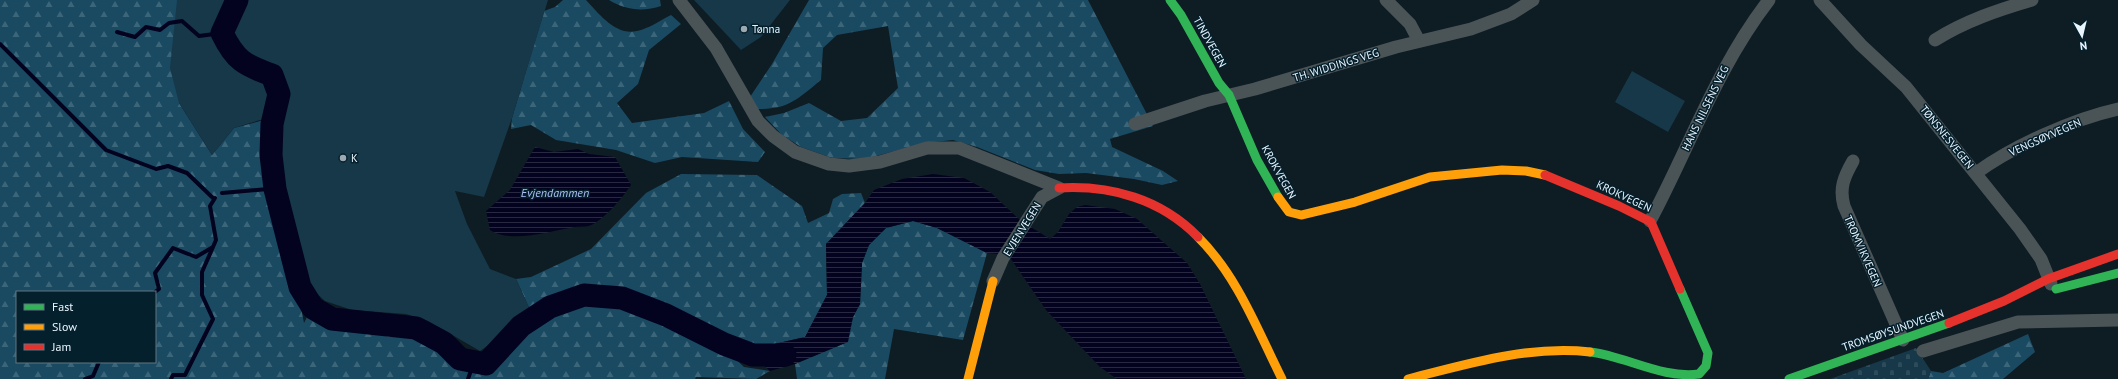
<svg xmlns="http://www.w3.org/2000/svg" width="2118" height="379" viewBox="0 0 2118 379" font-family="'PT Sans',sans-serif">
<style>
.forest{fill:url(#forest-firs);fill-rule:evenodd}
.cemetery{fill:url(#cemetery-stones)}
.park{fill:#163849}
.water{fill:url(#water-rules)}
.lines{fill:none;stroke-linecap:round;stroke-linejoin:round}
.stream{stroke:#03031f;stroke-width:4}
.river{stroke:#03031f;stroke-width:23}
.street{stroke:#4a5457;stroke-width:13}
.fast{stroke:#30b455;stroke-width:9}
.slow{stroke:#ff9f0a;stroke-width:9}
.jam{stroke:#e5322d;stroke-width:9}
.poi-dot{fill:#9ca9b1;stroke:#05202d;stroke-width:1.5}
.labels{text-anchor:middle;dominant-baseline:central;stroke-width:3;stroke-linejoin:round;paint-order:stroke}
.poi-label{font-size:11px;fill:#e9f5fd;stroke:#05202d;text-anchor:start}
.street-label{font-size:11px;fill:#e9f5fd;stroke:#05202d}
.water-label{font-size:12px;font-style:italic;fill:#b1bff7;stroke:#05202d}
</style>
<defs>
<pattern id="forest-firs" width="22" height="20" patternUnits="userSpaceOnUse"><rect width="22" height="20" fill="#1a4a62"/><path d="M5 1l3.5 6h-7zM16 11l3.5 6h-7z" fill="#3b6579"/></pattern>
<pattern id="cemetery-stones" width="16" height="16" patternUnits="userSpaceOnUse"><rect width="16" height="16" fill="#163849"/><path d="M2 7V4a2 2 0 0 1 4 0v3zM10 15v-3a2 2 0 0 1 4 0v3z" fill="#2d4c5b"/></pattern>
<pattern id="water-rules" width="6" height="5" patternUnits="userSpaceOnUse"><rect width="6" height="5" fill="#03031f"/><path d="M0 2.5h6" fill="none" stroke="#282840"/></pattern>
</defs>
<rect width="100%" height="100%" fill="#0e1c24"/>
<!-- forest -->
<path class="forest" d="M0,0H177L179,103L212,155L234,128L264,120V180L281,236L285,264L293,292L301,308L304,323L311,309L332,320L416,330L444,344L460,361L487,366L522,328L551,310L583,297L620,301L664,316L722,346L744,367L770,371L756,379L696,377L695,379H0ZM17,292H155V362H17Z
M563,0H586C599,14 616,36 637,31C648,29 661,20 671,15L681,24L649,50L638,84L617,103L632,123L704,113L729,101L743,129L765,152L758,162L682,157L655,163L616,150L556,140L531,125L511,129L512,118L544,11L555,7Z
M609,0H660L661,6C643,12 625,10 609,0Z
M809,0H1088L1153,126L1110,139L1112,147L1163,171L1178,181L1162,185L1134,179L1086,173L1059,174L1035,170L977,147L953,140L924,143L865,159L832,158L801,147L782,135L765,117L784,113L809,103L841,121L867,118L898,88L888,26L837,35L823,48L821,80C794,102 787,110 752,109L746,103L772,64Z
M681,174L757,175L802,206L808,223L829,213L833,199L842,194L861,193L865,203L826,244L827,295L805,337L752,349L638,300L584,292L532,314L516,279L531,277L591,249L646,193Z
M913,221L937,228L987,253L963,340L894,329L885,379H797L795,364L847,342L853,317L860,304L862,263L869,245L886,228Z
M2028,334L2035,352L2003,379H1928L1931,371L1943,373Z"/>
<!-- cemetery -->
<path class="cemetery" d="M1916,348L1931,371L1928,379H1830Z"/>
<!-- park -->
<path class="park" d="M177,0H548L512,118L484,197L455,191L467,224L490,269L516,279L532,314L480,351L428,321L406,314L352,310L325,301L314,291L304,277L279,184L281,118L260,120L234,128L212,155L179,103L170,68Z
M694,0H790L761,37L741,50Z
M1632,71L1685,101L1668,132L1615,102Z"/>
<!-- water -->
<path class="water" d="M535,147L554,152L578,149L589,154L615,157L631,185C622,198 609,214 595,223C588,228 582,226 575,227C550,231 512,244 490,230L486,211L510,190Z
M933,174L964,178L990,192L1021,221L1050,239L1058,232L1069,214L1077,207L1085,205L1115,209L1137,219L1187,263L1200,284L1246,379H1117L1100,367L1046,310L1011,259L1001,254L987,253L937,228L913,221L886,228L869,245L862,263L860,304L853,317L848,342L795,364L770,371L753,355L752,349L805,337L827,295L826,244L865,203L874,190L902,179Z"/>
<g class="lines">
<!-- stream -->
<path class="stream" d="M117,32L135,37L146,27L160,30L169,23L182,21L199,36L222,33
M0,44L106,150L156,169L168,166L187,173L214,199
M222,193L268,189L275,193
M155,292L159,289L155,273L173,248L196,257L213,247L216,240L210,206L215,198
M85,379L93,376L99,362
M171,379L173,375H185L213,319L202,295V272L213,247
M468,379L474,362"/>
<!-- river -->
<path class="river" d="M237,0L222,33C235,60 244,65 272,75L279,94L272,124L271,155L275,189L300,287L313,308L332,319L416,328L444,343L460,359L486,364L521,326L550,307L584,295L622,298L666,315L724,344L753,355H785"/>
<!-- street -->
<path class="street" d="M679,0L716,48L758,121L773,136L795,152L829,164L849,166L880,162L927,148H959L1059,188
M1386,0L1410,24L1419,41
M1820,0L1861,45L1906,87L2020,229L2041,259L2051,284
M1935,40C1965,21 1998,10 2032,0
M1135,124L1205,101L1255,89L1396,47L1471,29L1511,14L1533,0
M1853,161C1844,177 1839,188 1844,206L1903,340
M1976,173C2013,146 2073,119 2118,109
M1650,221C1690,146 1717,67 1769,0
M993,281L1003,258L1042,197L1059,188
M1923,351L2018,322L2118,320"/>
<!-- fast -->
<path class="fast" d="M1170,0L1181,15L1219,83L1229,95L1257,160L1278,197
M2056,289L2118,273
M1590,352C1626,356 1662,379 1699,374L1706,366L1708,353L1680,289
M1789,379L1949,323"/>
<!-- slow -->
<path class="slow" d="M1278,197L1289,212L1301,215L1355,202L1430,177L1502,170L1526,171L1545,175
M1198,237C1238,277 1257,329 1282,379
M968,379L993,281
M1408,379C1467,364 1529,345 1590,352"/>
<!-- jam -->
<path class="jam" d="M1545,175L1619,206L1651,222L1680,289
M1059,188C1111,185 1161,199 1198,237
M1949,323L2004,301L2048,279L2118,254"/>
</g>
<!-- markers -->
<g class="poi-dot">
<circle cx="744" cy="29" r="4"/>
<circle cx="343" cy="158" r="4"/>
</g>
<g class="labels">
<!-- poi labels -->
<g class="poi-label">
<text x="752" y="29">Tønna</text>
<text x="351" y="158">K</text>
</g>
<!-- street labels -->
<g class="street-label">
<text transform="translate(1210 42) rotate(61)">TINDVEGEN</text>
<text transform="translate(1336 65) rotate(-17)">TH. WIDDINGS VEG</text>
<text transform="translate(1705 108) rotate(-64)">HANS NILSENS VEG</text>
<text transform="translate(1947 137) rotate(51)">TØNSNESVEGEN</text>
<text transform="translate(2045 137) rotate(-24)">VENGSØYVEGEN</text>
<text transform="translate(1279 172) rotate(61)">KROKVEGEN</text>
<text transform="translate(1624 196) rotate(25)">KROKVEGEN</text>
<text transform="translate(1022 229) rotate(-58)">EVJENVEGEN</text>
<text transform="translate(1863 251) rotate(66)">TROMVIKVEGEN</text>
<text transform="translate(1893 330) rotate(-19)">TROMSØYSUNDVEGEN</text>
</g>
<!-- water labels -->
<g class="water-label">
<text x="555" y="192">Evjendammen</text>
</g>
</g>
<!-- legend -->
<rect x="16" y="291" width="140" height="72" fill="#05202d" stroke="#607580"/>
<rect x="24" y="304" width="20" height="6" fill="#30b455" stroke="#607580"/>
<text x="52" y="311" font-size="12" fill="#e9f5fd">Fast</text>
<rect x="24" y="324" width="20" height="6" fill="#ff9f0a" stroke="#607580"/>
<text x="52" y="331" font-size="12" fill="#e9f5fd">Slow</text>
<rect x="24" y="344" width="20" height="6" fill="#e5322d" stroke="#607580"/>
<text x="52" y="351" font-size="12" fill="#e9f5fd">Jam</text>
<!-- north arrow -->
<g transform="translate(2082 36) rotate(172)" stroke="#05202d" stroke-width="3" paint-order="stroke">
<path d="M0-3L7 15L0 10L-7 15Z" fill="#e9f5fd"/>
<text y="-6" font-size="11" font-weight="bold" text-anchor="middle" fill="#e9f5fd">N</text>
</g>
</svg>
